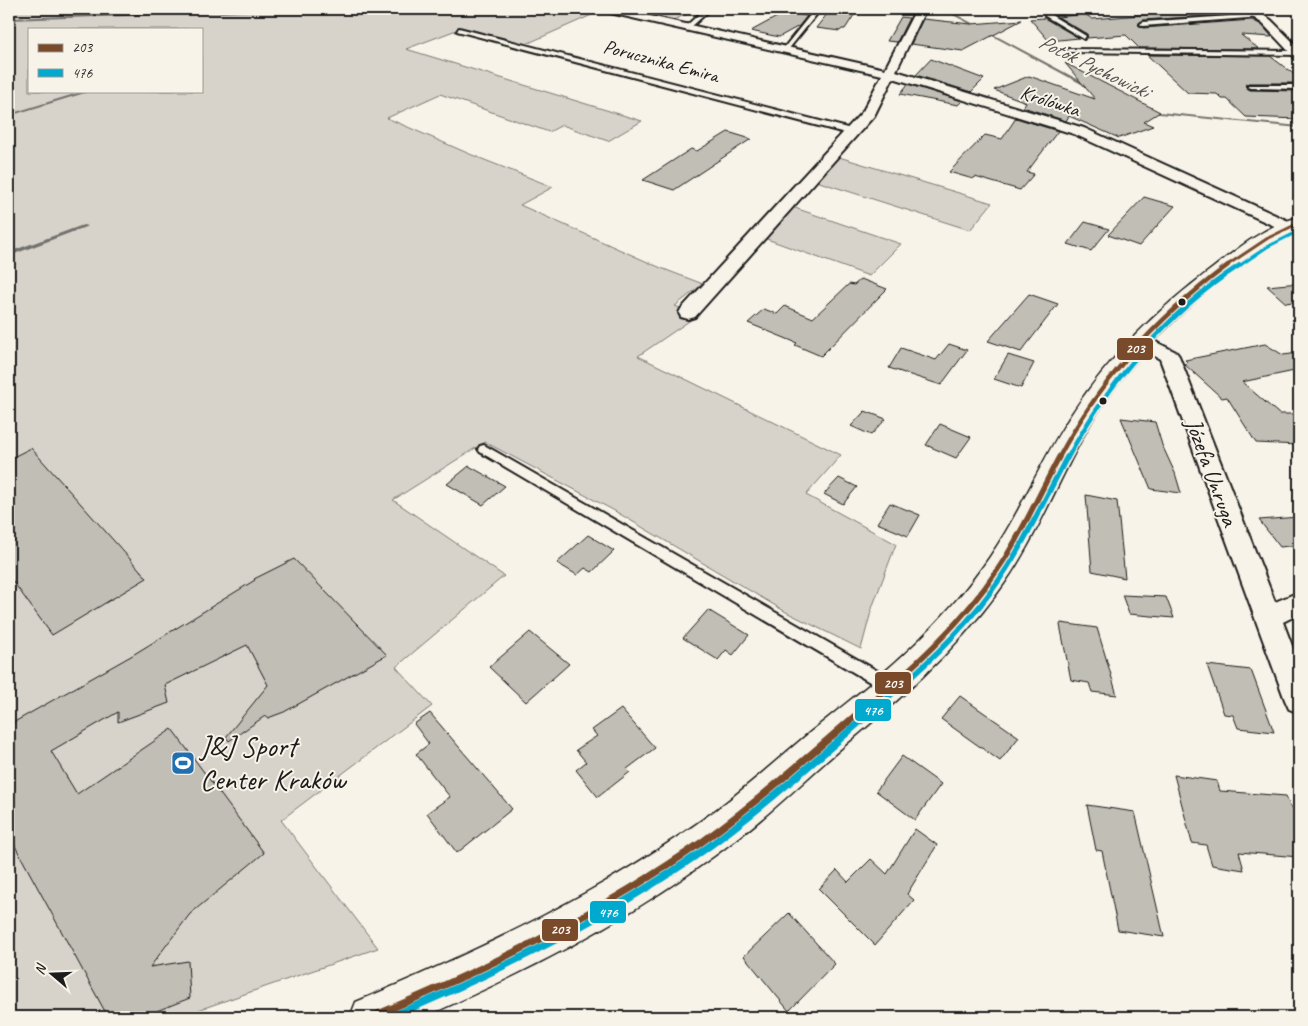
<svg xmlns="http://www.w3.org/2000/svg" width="1308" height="1026" viewBox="0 0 1308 1026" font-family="Caveat,sans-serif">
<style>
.green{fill:#d7d3cb;stroke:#7a7874;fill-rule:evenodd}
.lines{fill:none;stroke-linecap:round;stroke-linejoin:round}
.stream{fill:#72716c;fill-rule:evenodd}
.building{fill:#c0beb5;stroke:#1c1c1c}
.lane-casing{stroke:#1c1c1c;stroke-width:4}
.street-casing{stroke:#1c1c1c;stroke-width:4}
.secondary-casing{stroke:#1c1c1c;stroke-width:3}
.lane{fill:#f7f3e8;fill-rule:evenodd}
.street{fill:#f7f3e8;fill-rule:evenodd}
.secondary{fill:#f7f3e8;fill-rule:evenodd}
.bus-1-far3-casing{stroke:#f7f3e8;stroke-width:5.5}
.bus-1-far2-casing{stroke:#f7f3e8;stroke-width:8}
.bus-1-far1-casing{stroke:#f7f3e8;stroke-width:9}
.bus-1-casing{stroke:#f7f3e8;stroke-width:11}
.bus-2-far3-casing{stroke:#f7f3e8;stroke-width:5.5}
.bus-2-far2-casing{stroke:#f7f3e8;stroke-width:8}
.bus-2-far1-casing{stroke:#f7f3e8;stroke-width:9}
.bus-2-casing{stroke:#f7f3e8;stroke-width:11}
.bus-1-far3{stroke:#7a4b2a;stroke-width:3}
.bus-1-far2{stroke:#7a4b2a;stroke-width:4.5}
.bus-1-far1{stroke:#7a4b2a;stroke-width:5.5}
.bus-1{stroke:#7a4b2a;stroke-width:7}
.bus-2-far3{stroke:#00a9ce;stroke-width:3}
.bus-2-far2{stroke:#00a9ce;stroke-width:4.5}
.bus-2-far1{stroke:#00a9ce;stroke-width:5.5}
.bus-2{stroke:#00a9ce;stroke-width:7}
.bus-dot{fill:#1c1c1c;stroke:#f7f3e8;stroke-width:2}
.labels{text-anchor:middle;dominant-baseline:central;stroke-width:4;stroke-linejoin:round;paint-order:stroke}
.far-street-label{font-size:20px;fill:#1c1c1c;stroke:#f7f3e8}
.far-water-label{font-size:21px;font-style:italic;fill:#565452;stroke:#f7f3e8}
.street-label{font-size:24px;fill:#1c1c1c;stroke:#f7f3e8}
.near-poi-label{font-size:29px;fill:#1c1c1c;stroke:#f7f3e8;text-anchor:start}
.line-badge{stroke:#f7f3e8;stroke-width:2}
.badge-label{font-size:14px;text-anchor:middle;font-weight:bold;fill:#fff}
</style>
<rect width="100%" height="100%" fill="#f7f3e8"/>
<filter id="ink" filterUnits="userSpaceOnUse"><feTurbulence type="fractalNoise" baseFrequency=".02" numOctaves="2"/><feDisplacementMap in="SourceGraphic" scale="10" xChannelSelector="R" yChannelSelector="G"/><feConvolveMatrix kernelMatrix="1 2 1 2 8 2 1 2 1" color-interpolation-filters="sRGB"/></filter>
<g filter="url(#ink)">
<!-- green -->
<path class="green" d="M9,9H699L671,21L603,10L524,45L459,29L406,49L642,121L608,141L562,125L549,132L440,94L387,118L472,155L553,187L520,205L661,268L703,284L675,306L698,315L638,356L841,455L806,495L896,544L872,608L861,649L786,612L613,510L485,442L393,500L504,576L396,667L432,706L281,820L378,948L178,1017H9ZM29,29H201V91H29Z
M839,157L992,203L970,230L816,181Z
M792,207L901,244L869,276L764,238Z"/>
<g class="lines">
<!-- stream -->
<path class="stream" d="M278,9H302L300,10L9,20V18Z
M942,9H946L1090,86L1087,87Z
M84,91L88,92L9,116V114Z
M1149,111L1299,126V128L1150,113H1149Z
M83,225L88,226L9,256V252Z"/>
</g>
<!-- building -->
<path class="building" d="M831,9H858L845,29H842L840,31L816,28Z
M1213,9H1227L1238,14L1143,20L1138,25L1143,28L1252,20L1262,25L1272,37L1241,35L1259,49L1139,48L1126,35L1087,38V34L1058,17L1085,14L1092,19Z
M786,12L807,16L799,26L779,37L751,31Z
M901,17L909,18L897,42L887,41Z
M1044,18L1079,38L1049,41L1030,19Z
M923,19L971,24L1022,20L963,51L911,44Z
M1147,55L1270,56L1299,78V83H1248L1246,87L1250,90L1299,91V119L1246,117L1227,99H1222L1217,94L1188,93Z
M931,59L984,79L971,92L916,75Z
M1065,63L1160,112L1144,122L1153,126L1119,138L1069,116L1066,121L1023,107L1026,102L994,90L1029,76L1095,99Z
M908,84L962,101L958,105L900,94Z
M1016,118L1058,131L1027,172L1034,174L1020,190L975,177L973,179L949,172L985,135L1002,139Z
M728,132L751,139L674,190L643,180L691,149L697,151Z
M1144,197L1175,206L1139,246L1108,235Z
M1085,222L1109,229L1091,251L1068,244Z
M861,279L887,289L821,356L795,345L797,343L748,323L764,309L777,314L785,306L813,318L849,284L854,285Z
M1299,283V301L1286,303L1267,286Z
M1029,294L1058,304L1021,352L988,341Z
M949,344L967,350L941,385L889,368L901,348L936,360Z
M1265,344L1283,355L1299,353V370L1242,382L1279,414H1299V445L1256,443L1227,397L1222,398L1184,364L1188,363L1185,360Z
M1008,355L1034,363L1021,388L994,379Z
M865,411L886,419L871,435L851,426Z
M1121,418L1155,422L1162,445L1175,473L1181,493L1151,489Z
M940,424L971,437L956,458L926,445Z
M31,448L147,578L52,635L9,576V459Z
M469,466L505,486L483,505L447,484Z
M839,478L857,487L843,504L824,494Z
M1086,495L1117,501L1125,578L1092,571Z
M890,503L920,515L908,536L877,523Z
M1299,517V545L1280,547L1259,520Z
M588,535L614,551L592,572L585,568L577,575L557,563Z
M294,559L387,655L284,712L268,718L265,716L229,741L226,737L268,685L247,645L165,685L169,703L118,722V712L51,751L77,794L172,729L264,853L190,914L150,967L188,961L190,998L141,1017H108L9,835V725L131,656L255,580L254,579Z
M1122,595L1166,597L1174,618L1129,614Z
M708,610L749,635L733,655L726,650L718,660L683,638Z
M1061,623L1097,628L1117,695L1092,692L1089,683L1071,680L1060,625Z
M530,632L569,664L526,702L489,667Z
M1207,665L1251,670L1274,732L1238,728L1233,715L1224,714Z
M960,696L1019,737L1000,761L941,719Z
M621,709L655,748L627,769L630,772L598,797L576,770L586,762L576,750L597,736L592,730Z
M430,713L512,809L457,853L427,813L450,797L416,754L429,744L414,724Z
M902,756L941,784L915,820L876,791Z
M1174,775L1217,781L1220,791L1286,796L1291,807L1299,808V857L1239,852L1244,870L1212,865L1206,845L1192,843Z
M1087,805L1135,812L1164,937L1118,930L1102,851L1096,850Z
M915,829L937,845L907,894L914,900L875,945L819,889L837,870L848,882L871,859L887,874Z
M789,913L835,964L789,1011L744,956Z"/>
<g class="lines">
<!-- lane casing -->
<g class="lane-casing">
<path id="lane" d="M705,9H711L690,28H686V26Z
M815,9H821L787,51H783V49Z
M1080,9H1101L1051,15L1086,36L1084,39L1045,16V13L1048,11Z
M1259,14L1261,17L1143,26L1140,24L1143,22Z
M459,28L855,130L856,132L849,134L457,31Z
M1067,49L1298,51L1299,55L1069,52Z
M1248,85H1299V89L1250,88L1248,87Z
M484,445L895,681L897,686L895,691L890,692L885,691L480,452L478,449L480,446Z"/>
</g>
<!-- street casing -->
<g class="street-casing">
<path id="street" d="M601,9H619L885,69L916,9H926L896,71L1084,128L1295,224L1297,227L1295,230H1283L1074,134L893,78L874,116L695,317L688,319L681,317L679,313L681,309L863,111L882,75L606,12Z
M1241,9H1253L1271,20L1299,48V58H1295L1263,24Z
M1142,335L1176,352L1179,356L1275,602L1299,592V614L1283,622L1299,664V713L1289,709L1285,700L1160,359L1135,345L1132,341L1135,337Z"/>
</g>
<!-- secondary casing -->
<g class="secondary-casing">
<path id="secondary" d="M1299,217V230C1219,267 1127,358 1084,435C1055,487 1034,544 998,592C953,653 897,702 839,750C807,778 776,808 743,834C669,892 587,940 502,981C483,990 464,999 444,1008C437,1011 428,1016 420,1017C398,1020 373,1017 350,1017L356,1002C483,949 605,891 716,810C750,785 781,756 813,730C854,697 896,665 932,627C960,598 985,567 1005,533C1029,493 1047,450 1073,412C1110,356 1159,308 1213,268C1238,248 1267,225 1299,217Z"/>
</g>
<!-- lane -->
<use href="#lane" class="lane"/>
<!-- street -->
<use href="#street" class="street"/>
<!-- secondary -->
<use href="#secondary" class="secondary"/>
<!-- bus-1-far3 casing -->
<g class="bus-1-far3-casing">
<path id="bus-1-far3" d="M1226,266L1268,238L1299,223"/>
</g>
<!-- bus-1-far2 casing -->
<g class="bus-1-far2-casing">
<path id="bus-1-far2" d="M1058,459C1099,381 1158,317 1228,265"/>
</g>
<!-- bus-1-far1 casing -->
<g class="bus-1-far1-casing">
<path id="bus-1-far1" d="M866,707C915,666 963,622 998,569C1022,534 1039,494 1059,457"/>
</g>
<!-- bus-1 casing -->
<g class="bus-1-casing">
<path id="bus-1" d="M371,1017C481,971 587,920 686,853C751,809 808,756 868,705"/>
</g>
<!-- bus-2-far3 casing -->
<g class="bus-2-far3-casing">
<path id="bus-2-far3" d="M1239,266L1267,247L1299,231"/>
</g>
<!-- bus-2-far2 casing -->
<g class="bus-2-far2-casing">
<path id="bus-2-far2" d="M1067,459C1106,385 1170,310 1240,265"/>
</g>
<!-- bus-2-far1 casing -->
<g class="bus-2-far1-casing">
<path id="bus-2-far1" d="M877,707C919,671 960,634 992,590C1022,549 1043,502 1067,457"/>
</g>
<!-- bus-2 casing -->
<g class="bus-2-casing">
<path id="bus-2" d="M390,1017C496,973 599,922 694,857C760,811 819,757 879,705"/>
</g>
<!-- bus-1-far3 -->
<use href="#bus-1-far3" class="bus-1-far3"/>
<!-- bus-1-far2 -->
<use href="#bus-1-far2" class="bus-1-far2"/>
<!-- bus-1-far1 -->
<use href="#bus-1-far1" class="bus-1-far1"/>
<!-- bus-1 -->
<use href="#bus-1" class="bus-1"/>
<!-- bus-2-far3 -->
<use href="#bus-2-far3" class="bus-2-far3"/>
<!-- bus-2-far2 -->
<use href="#bus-2-far2" class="bus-2-far2"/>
<!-- bus-2-far1 -->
<use href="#bus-2-far1" class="bus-2-far1"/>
<!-- bus-2 -->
<use href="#bus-2" class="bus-2"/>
</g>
</g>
<!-- icons -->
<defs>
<g id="stadium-square" transform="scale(1.25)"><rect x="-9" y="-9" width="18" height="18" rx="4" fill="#1f6fb2" stroke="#f7f3e8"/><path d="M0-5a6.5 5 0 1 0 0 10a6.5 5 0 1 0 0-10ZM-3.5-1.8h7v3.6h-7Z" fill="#fff"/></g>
</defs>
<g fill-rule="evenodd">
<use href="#stadium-square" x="183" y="763"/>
</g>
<!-- markers -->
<g class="bus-dot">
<circle cx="1182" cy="302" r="4.5"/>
<circle cx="1103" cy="401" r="4.5"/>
</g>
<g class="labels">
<!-- far-street labels -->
<g class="far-street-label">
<text transform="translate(661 61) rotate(15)">Porucznika Emira</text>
<text transform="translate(1050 101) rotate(18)">Królówka</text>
</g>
<!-- far-water labels -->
<g class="far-water-label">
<text transform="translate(1094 66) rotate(26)">Potok Pychowicki</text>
</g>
<!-- street labels -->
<g class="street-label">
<text transform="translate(1212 472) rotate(70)">Józefa Unruga</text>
</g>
<!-- near-poi labels -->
<g class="near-poi-label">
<text x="200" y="746">J&amp;J Sport<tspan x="200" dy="33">Center Kraków</tspan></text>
</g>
</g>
<g class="line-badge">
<rect x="1116" y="337" width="38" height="24" rx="5" fill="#7a4b2a"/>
<rect x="874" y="671" width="38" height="24" rx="5" fill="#7a4b2a"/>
<rect x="854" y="698" width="38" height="24" rx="5" fill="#00a9ce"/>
<rect x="589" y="900" width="38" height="24" rx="5" fill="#00a9ce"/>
<rect x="541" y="918" width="38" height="24" rx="5" fill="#7a4b2a"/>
</g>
<g class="badge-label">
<text x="1135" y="353">203</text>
<text x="893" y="688">203</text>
<text x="873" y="715">476</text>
<text x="608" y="917">476</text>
<text x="560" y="934">203</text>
</g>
<!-- margin -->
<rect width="1308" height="1026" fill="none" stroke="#f7f3e8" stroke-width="30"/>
<rect x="15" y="15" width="1278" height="996" fill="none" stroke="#1c1c1c" stroke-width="2" filter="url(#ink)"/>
<!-- legend -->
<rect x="28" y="28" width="175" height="65" fill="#f7f3e8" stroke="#9f9d96"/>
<rect x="38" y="44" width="25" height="8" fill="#7a4b2a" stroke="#9f9d96"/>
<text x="72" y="52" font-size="15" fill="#1c1c1c">203</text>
<rect x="38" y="69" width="25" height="8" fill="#00a9ce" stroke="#9f9d96"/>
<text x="72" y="78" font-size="15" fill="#1c1c1c">476</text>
<!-- north arrow -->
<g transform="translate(52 974) rotate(289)" stroke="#f7f3e8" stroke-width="4" paint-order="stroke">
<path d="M0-4L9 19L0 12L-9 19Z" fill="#1c1c1c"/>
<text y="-8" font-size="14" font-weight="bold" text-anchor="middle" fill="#1c1c1c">N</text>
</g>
</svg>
